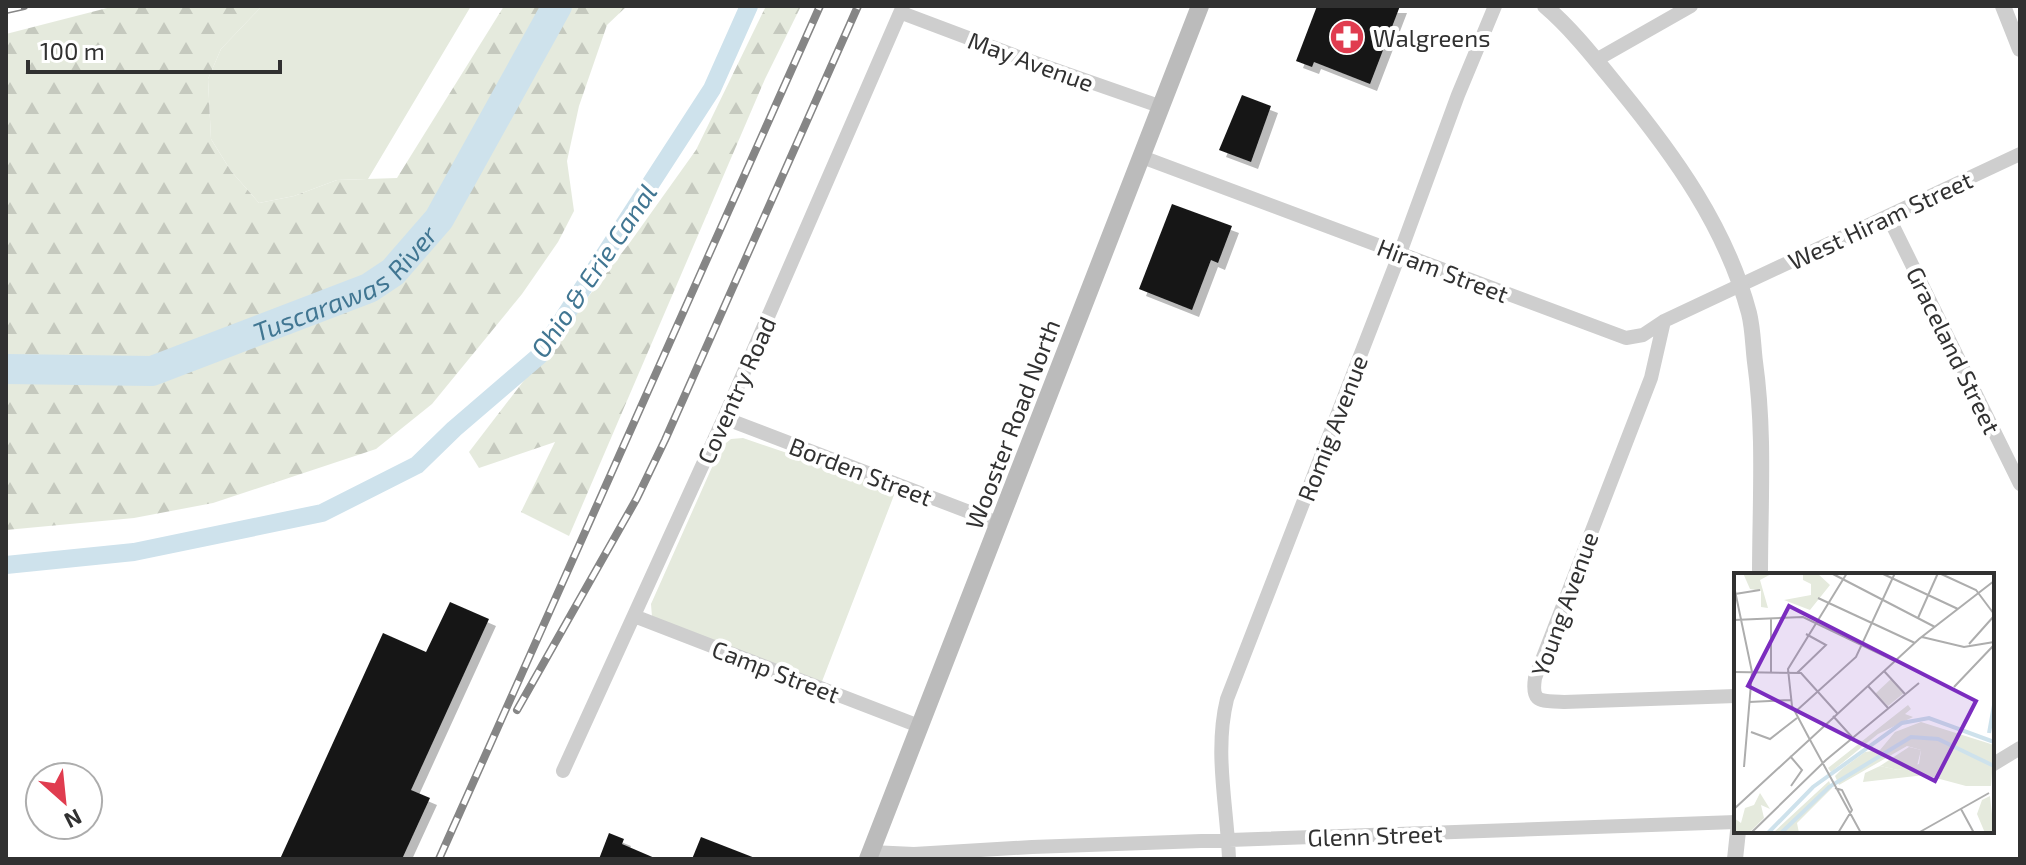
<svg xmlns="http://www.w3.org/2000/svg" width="2026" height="865" viewBox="0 0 2026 865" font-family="'Exo 2',sans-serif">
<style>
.grass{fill:#e5eadd}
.forest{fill:url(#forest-firs)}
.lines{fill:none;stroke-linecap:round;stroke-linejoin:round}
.canal{stroke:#cee2ec;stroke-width:18}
.river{stroke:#cee2ec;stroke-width:30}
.building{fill:#181818;filter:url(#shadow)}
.minor{stroke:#cecece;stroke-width:14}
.tertiary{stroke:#cecece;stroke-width:16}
.secondary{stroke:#bbb;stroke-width:18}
.rail-casing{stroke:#868686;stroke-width:8}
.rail{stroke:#fff;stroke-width:5;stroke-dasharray:15;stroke-linecap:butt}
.labels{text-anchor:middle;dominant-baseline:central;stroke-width:8;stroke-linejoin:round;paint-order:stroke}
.poi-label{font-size:24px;fill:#313131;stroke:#fff;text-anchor:start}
.street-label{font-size:24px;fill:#313131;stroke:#fff}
.water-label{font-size:26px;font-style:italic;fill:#417692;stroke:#fff}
.inset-river{fill:none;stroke:#cee2ec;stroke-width:4}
.inset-road{fill:none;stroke:#adadad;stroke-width:2}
.view{fill:#7b2cbf;fill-opacity:0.15;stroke:#7b2cbf;stroke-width:4}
.inset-edge{fill:none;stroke:#313131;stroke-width:4}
</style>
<defs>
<pattern id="forest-firs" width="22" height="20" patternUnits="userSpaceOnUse" patternTransform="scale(2)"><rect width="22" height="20" fill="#e5eadd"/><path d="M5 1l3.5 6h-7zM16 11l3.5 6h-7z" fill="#c5c9be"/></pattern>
<filter id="shadow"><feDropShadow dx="7" dy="7" stdDeviation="0" flood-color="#0004"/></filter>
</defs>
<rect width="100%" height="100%" fill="#fff"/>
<!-- grass -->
<path class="grass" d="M262,6H471L368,179L337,180L294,196L259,203L231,171L211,139L208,79L221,49Z
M743,438L896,490L821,684L652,617L651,604L721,447L731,439Z"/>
<!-- forest -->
<path class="forest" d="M115,6H262L221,49L208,79L211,139L231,171L259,203L294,196L337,180L397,178L504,6H627L607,25L579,106L567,161L574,211L558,242L522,294L432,404L376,449L213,503L134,518L6,530V34Z
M766,6H801L765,79L569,536L521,512L555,442L479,468L469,452L631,241L696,150Z"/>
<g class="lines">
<!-- canal -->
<path class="canal" d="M6,565L134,552L322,513L417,465L454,429L539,356L712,89L749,6"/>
<!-- river -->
<path class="river" id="s1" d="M6,369L152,371L369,288L393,272L439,219L557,6"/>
</g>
<!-- building -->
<path class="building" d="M1317,6H1400L1370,84L1314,62L1312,67L1296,61Z
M1242,95L1271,106L1251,162L1219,150Z
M1172,204L1232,226L1218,263L1211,260L1192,310L1139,289Z
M450,602L489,619L411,790L430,798L402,859H280L383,633L426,652Z
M609,833L624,839L622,844L657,859H599Z
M701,837L755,858V859H692Z"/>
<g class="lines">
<!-- minor -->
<path class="minor" d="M902,13L1016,56L1162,107
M1596,60L1691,6
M1142,157L1626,338L1643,335L1664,321L2020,154
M1888,216L2020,484
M1664,321L1651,378L1535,678C1531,705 1542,700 1564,702L1736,696
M724,418L998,523
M634,616L919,726
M1992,765L2020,748
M563,771L724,418L903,6
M871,852L914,854L1032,847L1736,822
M1229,859C1227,805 1214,752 1227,699L1400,253L1458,95L1495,6"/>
<!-- tertiary -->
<path class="tertiary" d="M1545,6C1573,30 1596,60 1619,88C1674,155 1726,227 1749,313C1753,329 1753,346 1755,362C1765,433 1760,503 1760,575
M2003,6L2020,49
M1735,859L1738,831"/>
<!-- secondary -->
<path class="secondary" d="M868,859L1200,6"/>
<!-- rail casing -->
<g class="rail-casing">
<path id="rail" d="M6,10L24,6
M517,710L637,498L665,440L858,6
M439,859L820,6"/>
</g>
<!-- rail -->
<use href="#rail" class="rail"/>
</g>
<!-- icons -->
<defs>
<g id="pharmacy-disc" transform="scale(1.8)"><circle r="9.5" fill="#e03c4f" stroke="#fff"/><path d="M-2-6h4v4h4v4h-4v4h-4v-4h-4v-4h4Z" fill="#fff"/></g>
</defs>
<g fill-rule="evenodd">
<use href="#pharmacy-disc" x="1347" y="37"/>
</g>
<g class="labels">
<!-- poi labels -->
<g class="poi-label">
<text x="1373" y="37">Walgreens</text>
</g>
<!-- street labels -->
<g class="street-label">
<text transform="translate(1031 61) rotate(20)">May Avenue</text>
<text transform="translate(1880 220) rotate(-25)">West Hiram Street</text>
<text transform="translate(1443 270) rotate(21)">Hiram Street</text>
<text transform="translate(1954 350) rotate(64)">Graceland Street</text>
<text transform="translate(736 390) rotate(-66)">Coventry Road</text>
<text transform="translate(1012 424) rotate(-69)">Wooster Road North</text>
<text transform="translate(1332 428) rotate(-69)">Romig Avenue</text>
<text transform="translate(861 471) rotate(21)">Borden Street</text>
<text transform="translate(1564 604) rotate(-70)">Young Avenue</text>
<text transform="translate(776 671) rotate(21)">Camp Street</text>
<text transform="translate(1375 835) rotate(-2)">Glenn Street</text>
</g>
<!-- water labels -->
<g class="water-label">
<text transform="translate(593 270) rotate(-56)">Ohio &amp; Erie Canal</text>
<text stroke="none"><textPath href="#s1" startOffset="360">Tuscarawas River</textPath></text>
</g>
</g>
<!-- overview -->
<g transform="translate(1734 573)">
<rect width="260" height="260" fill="#fff"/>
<path d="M157,106L170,120L154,133L141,121ZM175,174L187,177L183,193L164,197L146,193Z" fill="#e5eadd"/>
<path d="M9,0H39L26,7L34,35L27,34V18L16,16ZM69,0H83L96,12L76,37L50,27L77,22V11L69,7ZM174,132L177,136L171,141L179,144L144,161L97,199L94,195ZM187,149L260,172L257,213H232L191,202L129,209L131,200L146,193L164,197L185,191L187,177L173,173L105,212L101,203L109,195L131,179L146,177L161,159ZM95,208L98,215L63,250L65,260H39ZM26,220L36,236L27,232L30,245L15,260H0V245L7,250L11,235L20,232ZM256,223L260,260H251L243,241L248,227Z" fill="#e5eadd"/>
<path class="inset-river" d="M255,160L260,132M34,260L79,214L168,150L195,145L260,169M47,260L95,214L177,164L204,166L260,193"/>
<path class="inset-road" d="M97,0L201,54M147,0L224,36M205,0L242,17L260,41M0,13L18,99L10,194M1,21L26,17M84,25L181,70M184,45L204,0M0,47L69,44L161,88M188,64L230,74L260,69M235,71L260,43M150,98L171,121M0,99L67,100L103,140M37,99V46M63,100L92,72L72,61M134,113L154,135M220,114L260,72M15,129L57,127M61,139L122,84L161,0M99,143L118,164M17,159L36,166L63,145M75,165L58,133L54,96L113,0M75,165L127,260M56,183L68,197L57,213M101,215L108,217L118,237L104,260M0,236L185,66L260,8M227,236L240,260M17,260L92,187L185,110M184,260L255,220"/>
<path class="view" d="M55,33L242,128L201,208L14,113Z"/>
<rect width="260" height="260" class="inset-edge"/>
</g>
<!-- border -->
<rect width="2026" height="865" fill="none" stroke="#313131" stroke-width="16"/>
<!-- north arrow -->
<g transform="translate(64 801) rotate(153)"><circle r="38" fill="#ffffff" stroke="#adadad" stroke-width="2"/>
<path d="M0-6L14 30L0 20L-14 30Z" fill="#e03c4f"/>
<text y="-12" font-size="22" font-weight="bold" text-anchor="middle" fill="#313131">N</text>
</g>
<!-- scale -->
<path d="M28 60v12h252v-12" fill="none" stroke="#313131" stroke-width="4"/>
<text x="40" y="60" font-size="24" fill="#313131" stroke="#ffffff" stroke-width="6" paint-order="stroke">100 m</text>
</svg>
